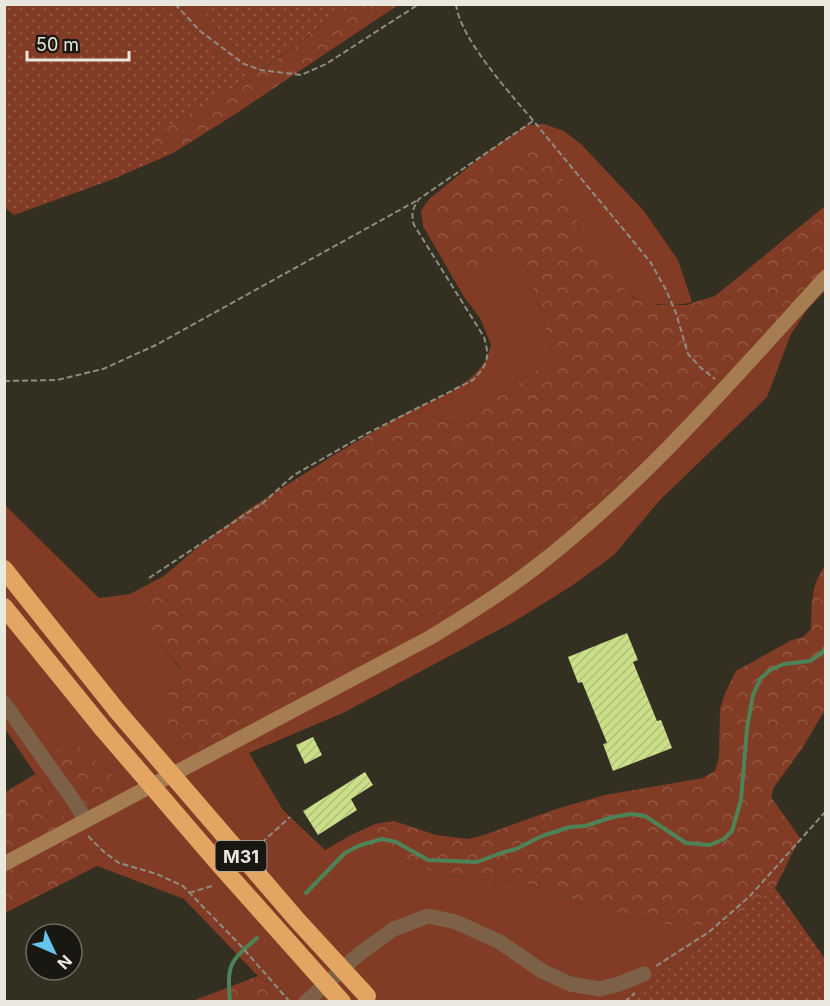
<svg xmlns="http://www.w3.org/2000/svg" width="830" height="1006" viewBox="0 0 830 1006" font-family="Inter,sans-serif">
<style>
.green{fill:#823c25;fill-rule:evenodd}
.forest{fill:url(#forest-crowns)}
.garden{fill:url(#garden-dots)}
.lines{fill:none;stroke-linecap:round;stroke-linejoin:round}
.stream{stroke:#4e8358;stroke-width:4}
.building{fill:url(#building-hatch)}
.path{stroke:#8f8c80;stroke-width:2;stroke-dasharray:6 3;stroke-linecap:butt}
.street{stroke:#7c6148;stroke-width:15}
.secondary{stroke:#a67d53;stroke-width:15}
.highway{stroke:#e5a562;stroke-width:18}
.highway-bridge{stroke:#e5a562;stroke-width:18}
.labels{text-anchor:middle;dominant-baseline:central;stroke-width:6;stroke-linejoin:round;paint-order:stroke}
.shield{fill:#191711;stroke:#aba9a0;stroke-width:1.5}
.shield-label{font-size:18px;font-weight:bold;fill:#eae7de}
</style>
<defs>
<pattern id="forest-crowns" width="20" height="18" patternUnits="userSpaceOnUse" patternTransform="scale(1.5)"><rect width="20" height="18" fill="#823c25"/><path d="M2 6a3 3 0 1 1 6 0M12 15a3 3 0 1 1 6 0" fill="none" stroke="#945844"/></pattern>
<pattern id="garden-dots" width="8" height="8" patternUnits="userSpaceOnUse" patternTransform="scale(1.5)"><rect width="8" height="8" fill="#823c25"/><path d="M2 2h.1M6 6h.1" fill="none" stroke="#945844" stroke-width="1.8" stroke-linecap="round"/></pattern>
<pattern id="building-hatch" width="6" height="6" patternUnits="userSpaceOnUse" patternTransform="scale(1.5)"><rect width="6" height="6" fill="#cadf88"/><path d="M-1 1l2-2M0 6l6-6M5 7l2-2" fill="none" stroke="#b0c07a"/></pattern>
</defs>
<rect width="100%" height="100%" fill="#332f21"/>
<!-- green -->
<path class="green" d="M157,5H199L222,36L243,55L269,64L256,74L232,63L209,46L181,18Z
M544,124L564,131L581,144L644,211L678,260L692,302C673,308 628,306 620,283C618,277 619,267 618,260L597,251L580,232L573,199L551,157L534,146L511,155L506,258L526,266C535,297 547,327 553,359L502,394L452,424L425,414L405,413C432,401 467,388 484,363C488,358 489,351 491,345L480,318L464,297L423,226L421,211L429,199L491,149L527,125Z
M807,310L791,334L767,397L659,501L614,555L570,587L515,621L343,713L249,753L283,810L325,850L351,835L368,845L436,873L466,878L526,883L564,897L621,914L671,925H726L651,982L618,1001H299L258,976L184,899L97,866L5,729L4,504L99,598L130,594L164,576L146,606L152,633L181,670L169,692L349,664L485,588L589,509L624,476L690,404ZM66,737L114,776L56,746Z"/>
<!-- forest -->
<path class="forest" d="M351,5H398L237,113L173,153L143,141L256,74Z
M534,146L551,157L573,199L580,232L597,251L618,260L621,285L633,298L658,305H686L715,296L825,206V291L807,310L690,404L624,476L589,509L485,588L221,738L187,754L168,724L169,692L181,669L152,633L146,606L164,576L205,541L249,509L334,455L405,413L425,414L452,424L502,394L553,359C547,327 535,297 526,266L506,258L470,278L457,268L434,232L437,206L478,173L511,155Z
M825,566V710L801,750L774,787L771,797L800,838L775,888L726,925H671L621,914L564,897L526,883L466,878L436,873L368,845L351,835L375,824L394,821L436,835L468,839L484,835L556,809L605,795L703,778L715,771L719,757L720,709L725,693L736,671L792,640L803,637L811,629C812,605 810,586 825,566Z
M66,736L114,776L113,794L86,805L59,761L56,746Z
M35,774L97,866L5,913L4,793Z
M258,976L299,1001L190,1002Z"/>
<!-- garden -->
<path class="garden" d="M5,4L157,5L181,18L209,46L232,63L256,74L144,141L173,153L111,180L14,215L4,207Z
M199,5H351L269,64L243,55L222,36Z
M775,888L825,959V1001H618L651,982Z"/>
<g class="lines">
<!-- stream -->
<path class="stream" d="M306,893L345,853L358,846L382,839L396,842L428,860L477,862L501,853L516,849L542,836L570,827L585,826L613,817L631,814L645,816L686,843L710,845L724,839L732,831L741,800L747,728L753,695L760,679L770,670L784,664L810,661L823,652L826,646
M230,1002C227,964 229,962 257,938"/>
</g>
<!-- building -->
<path class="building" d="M627,633L638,660L633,662L657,721L661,720L672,748L613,771L603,744L607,743L582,682L578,683L568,657Z
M313,737L322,755L305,764L296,745Z
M365,772L373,785L351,799L357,810L318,835L303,811Z"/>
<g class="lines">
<!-- path -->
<path class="path" d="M175,4L200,31L244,64L261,70L301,75L326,64L419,4
M456,4C459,38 514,98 537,125C574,171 613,216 651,263L666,290L676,313L688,354L701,368L715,379
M4,381L57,380L103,369L156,345L416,201
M149,578L264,502L294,475L366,434L473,380C488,364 490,358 484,337L414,225C411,215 412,209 419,199L533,121
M88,836L104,852L119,863L157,874L183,886L241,946L290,1002
M255,849L290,817
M189,893L215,885
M656,966L709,932L750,896L826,811
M625,1002L635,993"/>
<!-- street -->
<path class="street" d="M4,703L74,801L86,821
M306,1002L359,954L394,929L428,916L456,922L500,942L542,971L570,984L600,989L619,984L644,974"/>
<!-- secondary -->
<path class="secondary" d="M4,864L431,637C467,615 504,592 537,566C645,482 734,378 826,277"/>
<!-- highway -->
<path class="highway" d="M4,569L118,712
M4,607L103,729"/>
<!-- highway-bridge -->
<path class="highway-bridge" d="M118,712L298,921L367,996
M103,729L219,864L342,1002"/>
</g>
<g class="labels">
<!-- shield labels -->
<rect class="shield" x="215.5" y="841" width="51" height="30" rx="4.5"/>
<g class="shield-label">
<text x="241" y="856">M31</text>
</g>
</g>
<!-- border -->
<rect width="830" height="1006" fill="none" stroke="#eae7de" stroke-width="12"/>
<!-- north arrow -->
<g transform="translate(54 952) rotate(134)"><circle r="28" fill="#191711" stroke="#6d6a63" stroke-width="1.5"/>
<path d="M0-4.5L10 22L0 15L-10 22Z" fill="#65c5ee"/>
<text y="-9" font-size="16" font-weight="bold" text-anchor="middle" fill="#eae7de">N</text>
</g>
<!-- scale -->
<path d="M27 51v9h102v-9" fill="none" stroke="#eae7de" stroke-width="3"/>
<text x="36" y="51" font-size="18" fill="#eae7de" stroke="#191711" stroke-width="4.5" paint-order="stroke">50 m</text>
</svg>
